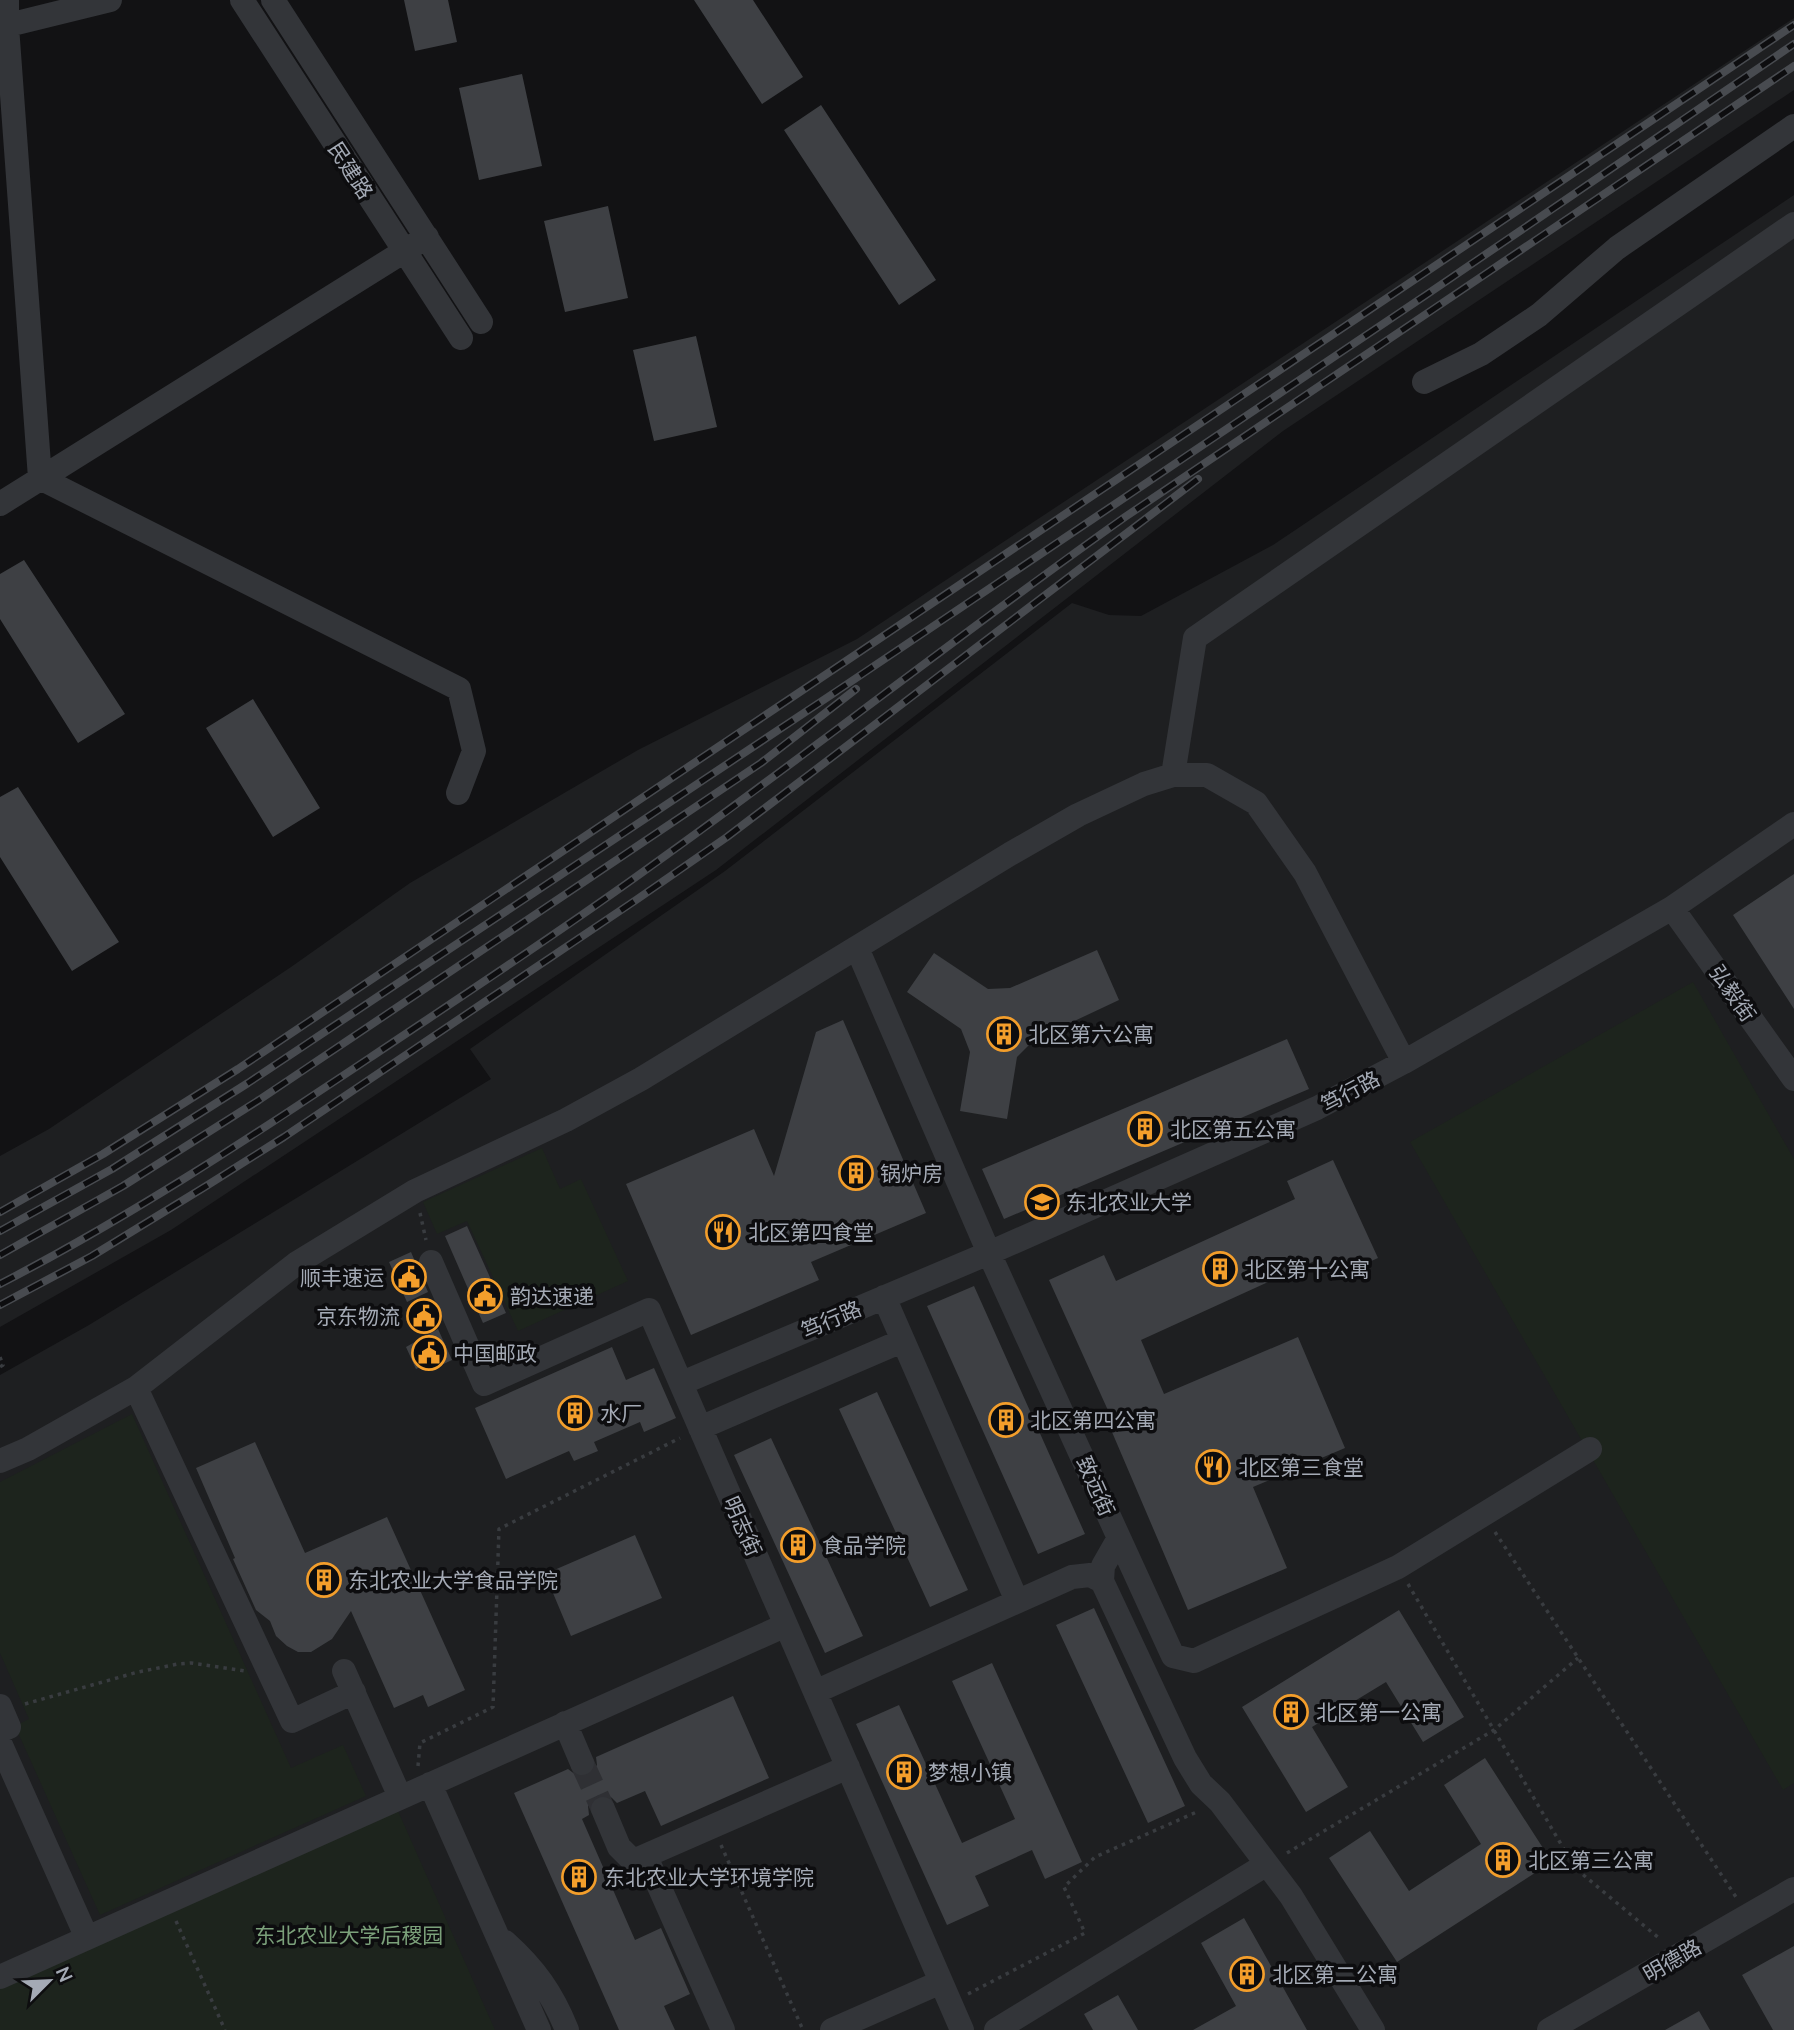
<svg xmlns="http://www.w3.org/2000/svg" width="1794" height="2030" viewBox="0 0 1794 2030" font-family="Mulish,'Noto Sans SC',sans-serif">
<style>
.built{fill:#1e1f21}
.green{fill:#1d241d}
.building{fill:#3e4044}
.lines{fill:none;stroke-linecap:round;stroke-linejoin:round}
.minor-tunnel{stroke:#2f3034;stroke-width:24;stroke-dasharray:24 12;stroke-linecap:butt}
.path{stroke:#393c40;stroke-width:3.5;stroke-dasharray:3.5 5;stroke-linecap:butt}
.minor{stroke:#333539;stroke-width:24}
.rail-casing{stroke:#484b50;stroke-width:8}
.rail{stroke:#0d0d0f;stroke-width:5;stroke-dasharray:16;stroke-linecap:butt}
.labels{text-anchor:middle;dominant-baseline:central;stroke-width:7;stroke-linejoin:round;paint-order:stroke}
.street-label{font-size:21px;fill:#a4aab5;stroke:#0d0d0f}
.poi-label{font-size:21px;fill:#a4aab5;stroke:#0d0d0f;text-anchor:start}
.park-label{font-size:21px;fill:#7ba07a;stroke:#0d0d0f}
</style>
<rect width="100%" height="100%" fill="#121214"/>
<!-- built -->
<path class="built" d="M1794,18V90L1283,431L716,870L171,1230L0,1327V1156L49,1129L291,967L410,883L638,750L857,639Z
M1794,195V2030H0V1375L89,1325L491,1079L470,1049L725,871L1072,603L1109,615L1141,616L1273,545Z"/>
<!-- green -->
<path class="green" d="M1693,982L1794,1159V1783L1783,1790L1410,1142Z
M542,1148L560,1189L581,1179L628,1281L518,1331L467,1221L437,1234L423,1202Z
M132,1414L291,1768L343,1745L366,1796L100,1915L15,1726L29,1719L0,1653V1482Z
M398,1811L495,2030H0V1988Z"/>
<!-- building -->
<path class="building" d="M404,0H448L457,42L415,51Z
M694,0H753L803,77L762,104Z
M522,74L542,166L479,180L459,88Z
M821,105L936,280L899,305L784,130Z
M608,206L628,298L565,312L544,221Z
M696,336L717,427L654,441L633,350Z
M24,560L125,714L78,743L0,619V574Z
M253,699L320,808L273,837L206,728Z
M18,787L119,942L72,971L0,857V797Z
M1794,874V1009L1733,915Z
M1097,950L1119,1000L1034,1040L1017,1057L1007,1119L960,1111L970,1052L961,1029L907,992L934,953L988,989L1010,988Z
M843,1020L926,1213L811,1262L819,1280L691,1335L626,1184L754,1129L774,1176L816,1032Z
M1287,1039L1309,1089L1004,1219L982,1169Z
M1333,1160L1378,1258L1331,1279L1321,1258L1141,1340L1164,1394L1298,1337L1345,1448L1253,1487L1287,1568L1188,1610L1106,1418L1111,1417L1049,1280L1104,1255L1116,1281L1295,1199L1287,1181Z
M467,1226L506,1313L483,1323L445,1236Z
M411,1252L428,1292L407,1302L389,1262Z
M974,1286L1085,1534L1038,1554L927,1306Z
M438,1329L452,1360L437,1367L434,1360L416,1369L406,1347Z
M612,1347L626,1380L654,1368L676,1418L644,1432L640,1422L594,1442L598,1451L574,1461L569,1451L506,1479L475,1408Z
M877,1392L968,1590L930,1607L839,1409Z
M771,1438L863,1636L825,1653L734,1455Z
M255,1442L305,1553L387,1517L465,1690L428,1707L423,1695L394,1708L351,1611L332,1639L311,1652H298L287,1646L276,1636L270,1621L256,1610L233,1559L235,1558L196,1468Z
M635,1535L662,1598L571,1636L545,1574Z
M1094,1608L1185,1806L1148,1823L1056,1625Z
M1399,1610L1464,1717L1423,1742L1386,1682L1312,1727L1348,1787L1306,1812L1242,1707Z
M992,1663L1082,1862L1045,1879L1032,1850L975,1876L989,1906L947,1925L856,1724L899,1705L962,1843L1015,1819L952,1681Z
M733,1696L769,1778L661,1826L645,1791L617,1803L612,1798L606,1794L597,1796L588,1806L589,1815L582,1819L635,1940L661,1928L690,1994L664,2006L675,2030H619L514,1793L568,1769L580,1778L588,1776L597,1765L596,1757Z
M1485,1758L1552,1862L1397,1962L1329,1858L1370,1831L1409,1891L1481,1844L1444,1785Z
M1244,1918L1307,2030H1193L1236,2006L1201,1943Z
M1794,1946V2030H1773L1742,1975Z
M1118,1995L1138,2030H1093L1084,2014Z
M1699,2011L1710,2030H1665Z"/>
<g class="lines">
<!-- minor-tunnel -->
<path class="minor-tunnel" d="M582,1763L603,1809"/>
<!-- path -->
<path class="path" d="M420,1213L426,1240
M0,1357L3,1365L0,1367
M1495,1532L1736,1897
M1408,1584L1575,1868L1660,1939
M25,1704L138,1672L178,1664L191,1663L245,1671
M418,1766L420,1743L493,1707L499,1529L680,1438
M721,1845L803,2030
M1287,1853L1494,1730L1578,1658
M176,1921L225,2030
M968,1994L1085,1933L1064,1887L1095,1857L1199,1811"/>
<!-- minor -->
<path class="minor" d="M7,0V26L40,478L459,689L474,751L458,793
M242,0L461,338
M273,0L481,322
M0,27L110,0
M1424,382L1481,354L1539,315L1617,248L1794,126
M0,504L427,237
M1173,775L1195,638L1794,224
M1672,908L1794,1079
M857,948L989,1253L1119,1538L1103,1566L1102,1581L1185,1758L1201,1784L1220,1802L1291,1896L1373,2030
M431,1262L484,1384L649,1310L962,2030
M884,1297L1017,1601
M682,1383L989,1253L1317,1108L1404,1062L1672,908L1794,824
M136,1388L292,1721L354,1692
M700,1428L902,1341
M0,1461L28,1449L136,1388L297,1263L415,1191L566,1120L641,1079L1010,854L1078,815L1144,784L1173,775H1207L1256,803L1305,873L1404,1062
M1119,1538L1173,1656L1194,1661L1398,1567L1590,1449
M344,1671L400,1797
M815,1692L1072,1577L1090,1575L1102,1581
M0,1706L9,1727L0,1731
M565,1723L582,1763
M0,1743L87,1938
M430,1784L539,2030
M603,1809L619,1847L631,1859H638L848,1767
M646,1857L723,2030
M505,1942C535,1969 552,1993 567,2030
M0,1977L786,1625
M832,2030L941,1982
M996,2030L1267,1864
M1549,2030L1794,1889"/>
<!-- rail casing -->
<g class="rail-casing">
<path id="rail" d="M0,1212L103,1154L238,1069L1794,25
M0,1231L112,1169L248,1083L828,697L1426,295L1794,44
M0,1255L123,1186L259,1100L761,763L856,689
M0,1284C128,1218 248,1139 368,1059C459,998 551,938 640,874C803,758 961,633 1125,517L1794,66
M0,1305L92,1256L203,1188L284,1137L636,900L727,837L1198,479"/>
</g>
<!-- rail -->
<use href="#rail" class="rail"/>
</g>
<!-- icons -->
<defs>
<g id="building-ring" transform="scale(1.75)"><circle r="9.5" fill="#0d0d0f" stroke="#f39e2b" stroke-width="1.5"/><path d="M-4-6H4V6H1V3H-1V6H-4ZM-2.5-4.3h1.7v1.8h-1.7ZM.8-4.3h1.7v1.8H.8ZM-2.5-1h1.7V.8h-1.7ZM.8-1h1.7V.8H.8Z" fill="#f39e2b"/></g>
<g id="university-ring" transform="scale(1.75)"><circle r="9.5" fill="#0d0d0f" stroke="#f39e2b" stroke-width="1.5"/><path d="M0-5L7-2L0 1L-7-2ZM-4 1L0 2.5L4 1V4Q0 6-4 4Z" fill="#f39e2b"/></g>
<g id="restaurant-ring" transform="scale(1.75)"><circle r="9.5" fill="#0d0d0f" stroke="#f39e2b" stroke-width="1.5"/><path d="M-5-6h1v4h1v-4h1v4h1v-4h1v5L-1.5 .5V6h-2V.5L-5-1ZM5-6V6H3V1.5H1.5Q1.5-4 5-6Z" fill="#f39e2b"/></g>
<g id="civic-ring" transform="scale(1.75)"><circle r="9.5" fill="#0d0d0f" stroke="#f39e2b" stroke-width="1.5"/><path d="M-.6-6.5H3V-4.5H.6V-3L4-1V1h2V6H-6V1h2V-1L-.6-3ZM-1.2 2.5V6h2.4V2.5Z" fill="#f39e2b"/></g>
</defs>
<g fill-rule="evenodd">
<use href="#building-ring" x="1004" y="1034"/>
<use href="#building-ring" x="1145" y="1129"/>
<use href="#building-ring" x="856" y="1173"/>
<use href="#university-ring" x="1042" y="1202"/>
<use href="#restaurant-ring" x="723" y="1232"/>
<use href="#building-ring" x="1220" y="1269"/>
<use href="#civic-ring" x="409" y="1277"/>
<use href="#civic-ring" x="485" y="1296"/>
<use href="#civic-ring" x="424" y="1316"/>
<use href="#civic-ring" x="429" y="1353"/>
<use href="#building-ring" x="575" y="1413"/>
<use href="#building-ring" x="1006" y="1420"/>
<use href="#restaurant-ring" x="1213" y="1467"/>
<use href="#building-ring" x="798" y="1545"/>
<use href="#building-ring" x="324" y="1580"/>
<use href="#building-ring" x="1291" y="1712"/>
<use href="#building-ring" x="904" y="1772"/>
<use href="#building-ring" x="1503" y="1860"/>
<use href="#building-ring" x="579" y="1877"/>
<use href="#building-ring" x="1247" y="1974"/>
</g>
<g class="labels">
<!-- street labels -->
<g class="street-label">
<text transform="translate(351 170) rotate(57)">民建路</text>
<text transform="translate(1733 993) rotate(55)">弘毅街</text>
<text transform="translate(1350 1091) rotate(-28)">笃行路</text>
<text transform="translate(831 1319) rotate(-23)">笃行路</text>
<text transform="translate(1096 1486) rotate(66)">致远街</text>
<text transform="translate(743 1526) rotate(66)">明志街</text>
<text transform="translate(1672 1960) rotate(-30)">明德路</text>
</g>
<!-- poi labels -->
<g class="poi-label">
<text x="1028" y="1034">北区第六公寓</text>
<text x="1170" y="1129">北区第五公寓</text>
<text x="880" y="1173">锅炉房</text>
<text x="1066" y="1202">东北农业大学</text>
<text x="748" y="1232">北区第四食堂</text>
<text x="1244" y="1269">北区第十公寓</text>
<text x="384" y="1277" text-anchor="end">顺丰速运</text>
<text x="510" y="1296">韵达速递</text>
<text x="400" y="1316" text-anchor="end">京东物流</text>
<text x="453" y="1353">中国邮政</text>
<text x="600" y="1413">水厂</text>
<text x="1030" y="1420">北区第四公寓</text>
<text x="1238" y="1467">北区第三食堂</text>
<text x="822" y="1545">食品学院</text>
<text x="348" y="1580">东北农业大学食品学院</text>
<text x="1316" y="1712">北区第一公寓</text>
<text x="928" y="1772">梦想小镇</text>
<text x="1528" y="1860">北区第三公寓</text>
<text x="604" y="1877">东北农业大学环境学院</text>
<text x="1272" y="1974">北区第二公寓</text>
</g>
<!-- park labels -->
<g class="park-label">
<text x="349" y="1935">东北农业大学后稷园</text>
</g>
</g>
<!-- north arrow -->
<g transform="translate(49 1981) rotate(66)" stroke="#0d0d0f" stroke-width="5" paint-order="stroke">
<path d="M0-5L12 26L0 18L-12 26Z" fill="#a4aab5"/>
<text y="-10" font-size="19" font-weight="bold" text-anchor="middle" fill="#a4aab5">N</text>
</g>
</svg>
